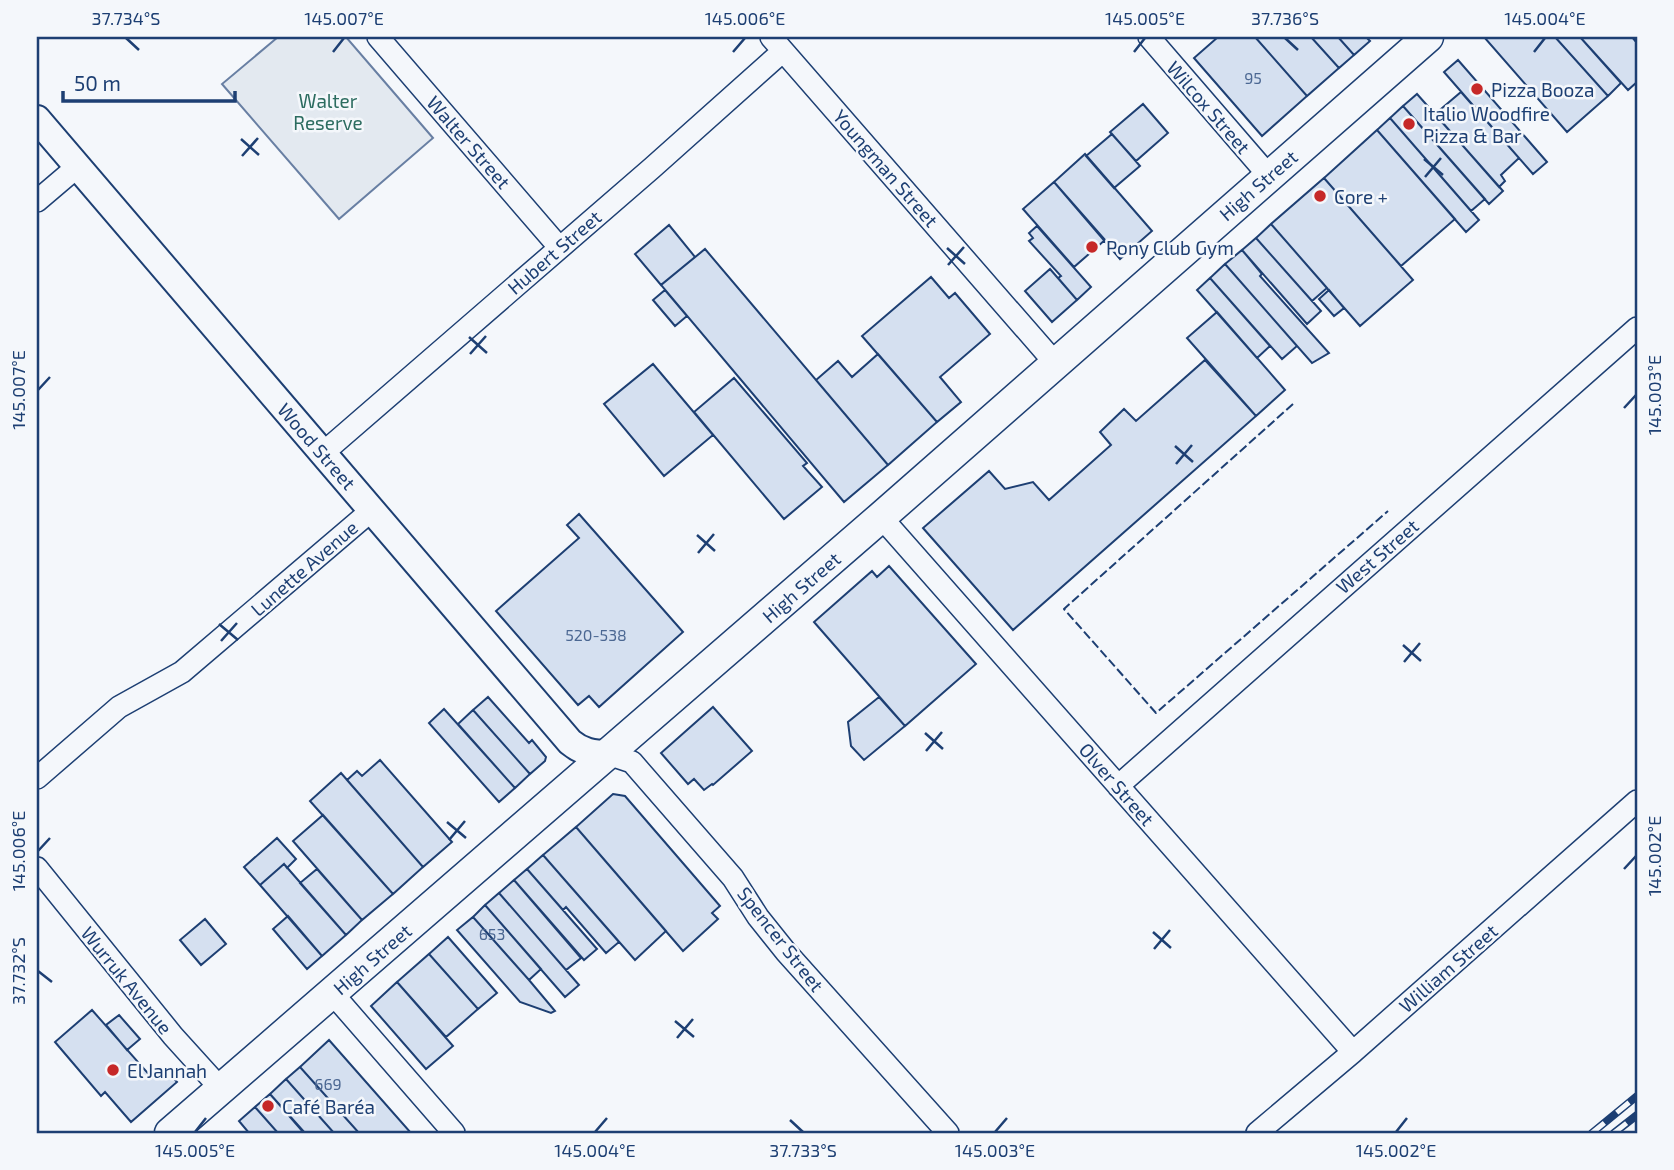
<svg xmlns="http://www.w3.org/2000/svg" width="1674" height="1170" viewBox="0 0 1674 1170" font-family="'Exo 2',sans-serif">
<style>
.green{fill:#e3e9f0;stroke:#687fa3;stroke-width:2}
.building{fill:#d5e0f0;stroke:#1d3f73;stroke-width:2}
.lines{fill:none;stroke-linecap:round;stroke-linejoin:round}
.minor-casing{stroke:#1d3f73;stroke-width:24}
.tertiary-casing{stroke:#1d3f73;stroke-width:30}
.secondary-casing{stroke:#1d3f73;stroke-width:33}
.minor{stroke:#f4f7fb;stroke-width:21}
.tertiary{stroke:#f4f7fb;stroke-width:26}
.secondary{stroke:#f4f7fb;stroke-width:30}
.rail-casing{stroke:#1d3f73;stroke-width:8}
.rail{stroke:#f4f7fb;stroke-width:5;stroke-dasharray:16;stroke-linecap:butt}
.fence{stroke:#1d3f73;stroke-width:2;stroke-dasharray:9 3.5;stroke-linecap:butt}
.ticks{fill:none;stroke:#1d3f73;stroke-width:2.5}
.poi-dot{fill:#c62828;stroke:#f4f7fb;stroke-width:2.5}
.labels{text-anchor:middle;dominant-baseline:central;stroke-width:5;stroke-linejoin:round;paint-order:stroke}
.number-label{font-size:16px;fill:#4b6792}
.poi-label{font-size:19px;fill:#1d3f73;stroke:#f4f7fb;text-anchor:start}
.park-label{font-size:19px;fill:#2c6c60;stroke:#f4f7fb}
.street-label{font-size:19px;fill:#1d3f73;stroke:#f4f7fb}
.neatline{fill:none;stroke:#1d3f73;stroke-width:2.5}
.ticks-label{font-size:18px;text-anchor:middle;fill:#1d3f73}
</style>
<rect width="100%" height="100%" fill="#f4f7fb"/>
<!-- green -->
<path class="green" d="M278,37H346L433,138L339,219L222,84Z"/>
<!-- building -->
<path class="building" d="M1218,37H1255L1307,96L1262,136L1194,58Z
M1255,37H1311L1339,68L1307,96Z
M1311,37H1338L1354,55L1339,68Z
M1338,37H1366L1370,41L1354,55Z
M1484,37H1555L1608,96L1567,132Z
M1555,37H1580L1621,83L1608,96Z
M1580,37H1632L1637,43V82L1628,90Z
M1458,60L1547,162L1533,174L1444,72Z
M1461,92L1519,158L1501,175L1505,181L1499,187L1435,114Z
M1417,94L1503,191L1489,204L1403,106Z
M1143,104L1168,133L1136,161L1110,132Z
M1403,106L1485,199L1471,211L1390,118Z
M1390,118L1479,220L1466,232L1377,130Z
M1377,130L1455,219L1401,266L1324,178Z
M1112,134L1140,166L1114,188L1086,156Z
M1085,154L1152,231L1120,259L1054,182Z
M1324,178L1413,280L1360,326L1271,224Z
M1054,182L1105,240L1074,267L1023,209Z
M1271,224L1327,288L1312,301L1256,238Z
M669,225L695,257L661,285L635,254Z
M1037,226L1091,287L1077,300L1058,278L1061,276L1029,241L1033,238L1029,233Z
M1256,238L1321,311L1307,324L1242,250Z
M705,249L888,465L844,502L661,285Z
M1242,250L1262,274L1260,276L1329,353L1312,363L1225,264Z
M1225,264L1297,346L1282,359L1210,278Z
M1050,269L1077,300L1052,322L1025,291Z
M931,277L949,298L955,293L990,334L940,377L961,402L937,422L862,336Z
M1210,278L1270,346L1257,358L1197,290Z
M665,290L687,316L675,326L653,300Z
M1329,290L1344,308L1334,316L1319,299Z
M1217,312L1285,390L1256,416L1187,338Z
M878,354L937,422L888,465L816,380L838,361L852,377Z
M1205,360L1256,416L1013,630L923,528L989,471L1005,489L1033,482L1049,500L1111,445L1100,432L1124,409L1136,421Z
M653,364L713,435L664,476L604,404Z
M734,378L807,463L803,466L822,487L784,519L694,412Z
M579,514L683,632L599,707L589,696L578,705L496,611L579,538L567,525Z
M889,566L976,664L905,726L814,622L872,571L877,577Z
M488,697L529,743L532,740L546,757L545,761L530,774L473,710Z
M879,697L905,726L864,760L851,746L848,722Z
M713,707L752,751L713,785L712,784L704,790L694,779L688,784L661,753Z
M444,709L515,788L499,802L429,723Z
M473,710L530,774L515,788L458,724Z
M380,760L452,842L423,867L347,780L357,771L362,776Z
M341,773L423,867L393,894L310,801Z
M613,794L625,796L720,906L712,913L718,919L683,951L576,827Z
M323,815L393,894L362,920L293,841Z
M576,827L666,931L635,960L543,855Z
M277,838L296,859L287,868L284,864L260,885L244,867Z
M543,855L619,942L606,953L566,907L563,910L527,869Z
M284,864L346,935L322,956L260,885Z
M317,869L362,920L346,935L300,883Z
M527,869L597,949L584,960L514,880Z
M514,880L581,958L566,970L499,893Z
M499,893L579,985L565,997L485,905Z
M485,905L541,969L529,980L473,917Z
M288,916L322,956L307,969L273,929Z
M473,917L529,980L555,1011L551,1013L520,1002L457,930Z
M205,919L226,944L201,965L180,940Z
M448,937L497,993L478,1009L429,954Z
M429,954L478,1009L446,1037L397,982Z
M397,982L453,1046L426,1069L371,1006Z
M92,1010L152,1078L165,1068L177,1082L131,1122L105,1092L101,1096L55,1042Z
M119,1015L140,1039L127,1050L106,1025Z
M329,1040L411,1133H359L300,1067Z
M300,1067L359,1133H334L286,1079Z
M286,1079L334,1133H305L270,1094Z
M270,1094L304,1133H278L255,1107Z
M255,1107L278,1133H249L239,1121Z"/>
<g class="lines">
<!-- minor casing -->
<g class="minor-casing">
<path id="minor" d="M378,37L559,247
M771,37L1056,364
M1149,37L1269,176
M37,201L77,167
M323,453L652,168L783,51
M881,517L1353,1052
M608,754L632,762L733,878L758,917L786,952L948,1133
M37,778L119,707L182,672L372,510
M1118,786L1637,328
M37,868L173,1036L221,1089
M332,993L454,1133
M1257,1133L1353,1052L1637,801"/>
</g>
<!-- tertiary casing -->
<g class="tertiary-casing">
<path id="tertiary" d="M37,119L570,742C582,752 593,754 608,754"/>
</g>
<!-- secondary casing -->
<g class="secondary-casing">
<path id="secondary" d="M170,1133L881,517L1428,37"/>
</g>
<!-- minor -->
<use href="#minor" class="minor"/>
<!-- tertiary -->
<use href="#tertiary" class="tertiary"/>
<!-- secondary -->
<use href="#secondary" class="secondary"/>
<!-- rail casing -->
<g class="rail-casing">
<path id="rail" d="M1592,1133L1637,1096
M1614,1133L1637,1115"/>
</g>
<!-- rail -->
<use href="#rail" class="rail"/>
<!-- fence -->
<path class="fence" d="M1293,404L1064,609L1156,713L1388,511"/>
</g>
<!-- ticks -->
<path class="ticks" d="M126,38L139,50M1285,38L1298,50M333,52L344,38M733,52L745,38M1134,52L1145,38M1534,52L1545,38M241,139L259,155M242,156L258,138M1424,159L1443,175M1425,177L1441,158M947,248L965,264M948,265L964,247M469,337L487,353M470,354L486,336M38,390L50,377M1624,408L1636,395M1175,446L1193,462M1176,464L1192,445M697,535L715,551M698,553L714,534M219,624L238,640M221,641L237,623M1403,645L1421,661M1404,662L1420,643M925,733L943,749M926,751L942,732M447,822L466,838M449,840L465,821M38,851L50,838M1624,869L1636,856M1153,932L1171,948M1154,949L1170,930M38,971L52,982M675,1021L694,1037M677,1038L693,1019M790,1120L803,1132M195,1132L206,1118M595,1132L607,1118M995,1132L1007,1118M1396,1132L1407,1118"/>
<!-- markers -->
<g class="poi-dot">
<circle cx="1477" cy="89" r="7"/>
<circle cx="1409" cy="124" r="7"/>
<circle cx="1320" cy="196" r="7"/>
<circle cx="1092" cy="247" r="7"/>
<circle cx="113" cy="1070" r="7"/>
<circle cx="268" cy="1106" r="7"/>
</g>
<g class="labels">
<!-- number labels -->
<g class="number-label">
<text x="1253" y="77">95</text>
<text x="596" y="634">520-538</text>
<text x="492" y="933">653</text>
<text x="328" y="1083">669</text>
</g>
<!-- poi labels -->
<g class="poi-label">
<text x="1491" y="89">Pizza Booza</text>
<text x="1423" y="113">Italio Woodfire<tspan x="1423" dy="22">Pizza &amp; Bar</tspan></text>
<text x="1334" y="196">Core +</text>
<text x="1106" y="247">Pony Club Gym</text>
<text x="127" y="1070">El Jannah</text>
<text x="282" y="1106">Café Baréa</text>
</g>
<!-- park labels -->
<g class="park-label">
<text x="328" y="100">Walter<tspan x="328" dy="22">Reserve</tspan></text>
</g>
<!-- street labels -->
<g class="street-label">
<text transform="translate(1209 107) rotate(49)">Wilcox Street</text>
<text transform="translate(469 142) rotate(49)">Walter Street</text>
<text transform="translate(886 168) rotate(49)">Youngman Street</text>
<text transform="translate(1258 185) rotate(-41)">High Street</text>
<text transform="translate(554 252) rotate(-41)">Hubert Street</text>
<text transform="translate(317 446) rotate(49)">Wood Street</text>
<text transform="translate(1377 556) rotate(-41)">West Street</text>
<text transform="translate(304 568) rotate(-41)">Lunette Avenue</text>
<text transform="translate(801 587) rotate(-41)">High Street</text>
<text transform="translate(1117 784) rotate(49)">Olver Street</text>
<text transform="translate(781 939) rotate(52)">Spencer Street</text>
<text transform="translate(372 959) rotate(-41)">High Street</text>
<text transform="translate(1448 968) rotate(-41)">William Street</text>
<text transform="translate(127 980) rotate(51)">Wurruk Avenue</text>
</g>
</g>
<!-- border -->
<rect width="1674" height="1170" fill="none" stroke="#f4f7fb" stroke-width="77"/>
<!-- scale -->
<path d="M63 91v10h172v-10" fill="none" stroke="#1d3f73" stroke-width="3.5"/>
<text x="74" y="91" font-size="21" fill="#1d3f73" stroke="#f4f7fb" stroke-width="5" paint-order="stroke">50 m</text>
<rect x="38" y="38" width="1598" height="1094" class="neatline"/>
<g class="ticks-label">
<text x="126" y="25">37.734°S</text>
<text x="344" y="25">145.007°E</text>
<text x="745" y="25">145.006°E</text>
<text x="1145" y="25">145.005°E</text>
<text x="1285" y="25">37.736°S</text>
<text x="1545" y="25">145.004°E</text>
<text transform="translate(19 390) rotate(-90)" y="6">145.007°E</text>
<text transform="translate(1655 395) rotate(-90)" y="6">145.003°E</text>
<text transform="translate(19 851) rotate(-90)" y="6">145.006°E</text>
<text transform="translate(1655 856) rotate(-90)" y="6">145.002°E</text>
<text transform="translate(19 971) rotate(-90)" y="6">37.732°S</text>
<text x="195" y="1157">145.005°E</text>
<text x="595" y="1157">145.004°E</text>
<text x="803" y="1157">37.733°S</text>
<text x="995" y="1157">145.003°E</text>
<text x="1396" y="1157">145.002°E</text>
</g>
</svg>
